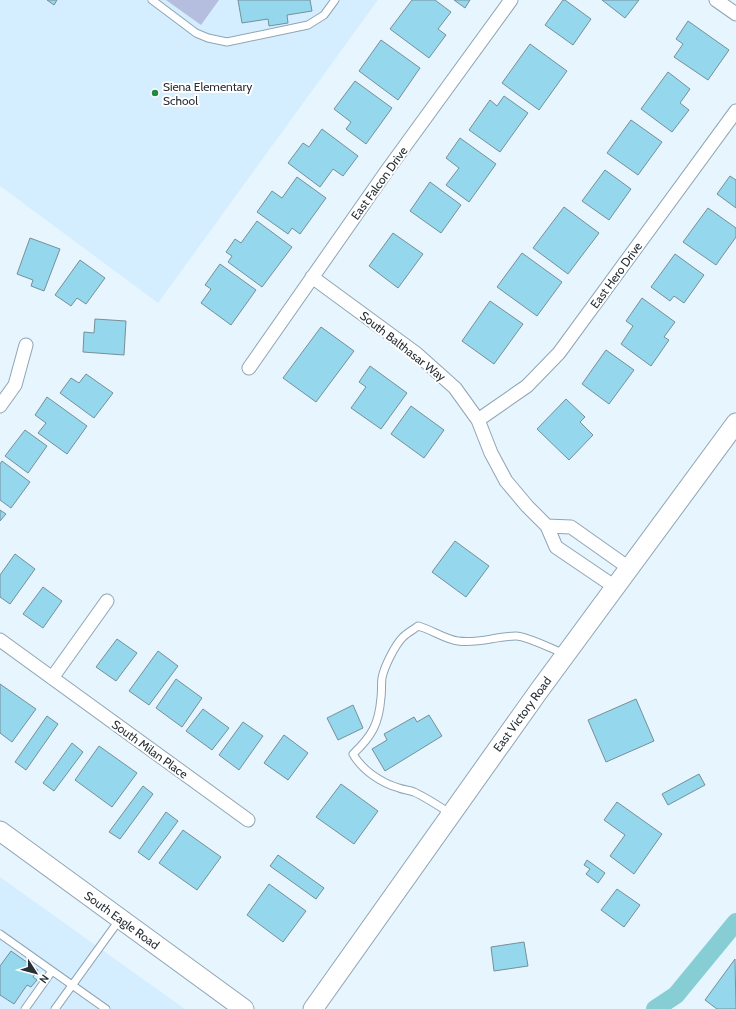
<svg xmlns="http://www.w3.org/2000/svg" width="736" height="1009" viewBox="0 0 736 1009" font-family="Cabin,sans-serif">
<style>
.built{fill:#d5eeff}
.green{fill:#b6bee0}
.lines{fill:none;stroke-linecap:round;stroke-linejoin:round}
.canal{stroke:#86ced3;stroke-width:18}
.building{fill:#95d7ec;stroke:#759099}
.service-casing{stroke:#8fa5b4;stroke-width:9}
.minor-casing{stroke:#8fa5b4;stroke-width:15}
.secondary-casing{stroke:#8fa5b4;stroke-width:21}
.service{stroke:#fff;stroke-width:7}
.minor{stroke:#fff;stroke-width:13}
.secondary{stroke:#fff;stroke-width:19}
.poi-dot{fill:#24883d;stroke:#fff;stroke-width:1.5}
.labels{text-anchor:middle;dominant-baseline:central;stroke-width:4;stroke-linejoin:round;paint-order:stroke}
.poi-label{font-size:12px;fill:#273036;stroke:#fff;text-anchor:start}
.street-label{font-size:12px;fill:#273036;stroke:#fff}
</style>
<rect width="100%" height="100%" fill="#e7f5ff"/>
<!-- built -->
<path class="built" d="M0,0H378L158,303L0,186Z
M0,877L185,1009H0Z"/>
<!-- green -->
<path class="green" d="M166,0H219L201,25Z"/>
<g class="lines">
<!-- canal -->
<path class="canal" d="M655,1009L676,995L736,922"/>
</g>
<!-- building -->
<path class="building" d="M47,0H57L54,5Z
M238,0H310L312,11L287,15L288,23L269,26L268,19L242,23Z
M412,0H435L451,12L438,29L446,35L429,58L390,29Z
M454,0H470L465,8Z
M563,0H565L591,19L573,45L545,25Z
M602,0H639L625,18Z
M688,21L729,50L708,80L674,57L683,44L676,39Z
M381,40L420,68L398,100L359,71Z
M530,44L567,71L539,110L502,83Z
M668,72L690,89L680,103L689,110L672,132L641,109Z
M355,81L392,108L366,144L346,129L351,122L334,109Z
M504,96L528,113L500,152L469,130L490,100L497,106Z
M631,120L662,142L638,175L607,153Z
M322,129L358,156L343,176L333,169L320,187L288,163L303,143L309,147Z
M460,138L496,164L469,202L446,185L459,168L446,158Z
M605,170L631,189L609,220L582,201Z
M730,176L736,180V208L717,194Z
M297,177L326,198L300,234L292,228L288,234L257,212L272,191L282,198Z
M430,182L461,205L441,233L410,211Z
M564,207L599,233L568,274L533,248Z
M708,208L736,228V237L716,265L683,242Z
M257,221L292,247L262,287L228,262L232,256L226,252L235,239L241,243Z
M393,233L423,254L398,288L369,266Z
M30,238L60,249L44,291L31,286L33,280L17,274Z
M522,253L562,282L537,316L497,287Z
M675,254L704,275L684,303L674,296L670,301L651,287Z
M80,260L105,278L86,304L77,298L71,306L55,295Z
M220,264L256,290L231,325L201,303L211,289L205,285Z
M642,298L675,322L664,337L669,340L651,366L621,344L633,326L626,321Z
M490,301L523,324L494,364L462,341Z
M95,319L126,321L124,355L83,352L84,332L94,333Z
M321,327L354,351L316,402L283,378Z
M606,350L634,370L609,404L582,384Z
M370,366L407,393L381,429L351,408L366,387L359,382Z
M86,374L113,393L94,418L60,393L71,378L79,383Z
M47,397L87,426L67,454L38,433L46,423L35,415Z
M566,399L585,417L580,422L593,435L569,460L537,429Z
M411,406L444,430L424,458L391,434Z
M25,430L47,446L28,473L5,456Z
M2,461L30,482L11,508L0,500V464Z
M0,510L6,514L0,521Z
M455,541L489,566L466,597L432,572Z
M15,554L35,569L10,604L0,597V575Z
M43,587L62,601L43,628L23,614Z
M117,639L137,653L116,681L96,667Z
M158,651L178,666L149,705L129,691Z
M176,679L202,698L182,727L156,708Z
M0,684L36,709L12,742L0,733Z
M636,699L654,741L606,762L588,720Z
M353,705L363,728L338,740L327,718Z
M203,709L229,728L212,750L186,731Z
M429,715L442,736L385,771L372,749L387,740L384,734L414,717L417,722Z
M47,716L58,724L26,770L15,762Z
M243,722L263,736L239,770L219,755Z
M284,735L308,753L288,780L264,763Z
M72,743L83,752L54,791L43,783Z
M99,746L137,773L112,807L75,780Z
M699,774L705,785L668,805L662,794Z
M341,784L378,811L354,844L316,817Z
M143,786L153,794L120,839L109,832Z
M617,802L662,834L634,874L610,856L625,835L604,820Z
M166,812L178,821L149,860L138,852Z
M183,830L221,857L197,890L159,863Z
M278,855L324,888L316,899L270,866Z
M587,860L605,873L598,883L586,874L590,869L584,865Z
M269,884L306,911L283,942L247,915Z
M617,889L640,905L624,927L601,910Z
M524,942L528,966L494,971L491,947Z
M11,951L38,970L33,977L37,980L31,987L27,985L14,1004L0,995V966Z
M735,959L736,1009H717L705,1000Z"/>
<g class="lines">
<!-- service casing -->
<g class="service-casing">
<path id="service" d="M152,0L196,33L208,38L227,42L308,25L324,15L335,0
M451,814C439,806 427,798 414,792C409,790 404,790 399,788C381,783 362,770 353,754C372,736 379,724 381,697C382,691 381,684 382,678C384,667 395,645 403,637C407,633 413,630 418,626C430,629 447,640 458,641C479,644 496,636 516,636C527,636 554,650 565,654
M0,934L106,1009
M25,1009L52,971
M55,1009L120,919"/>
</g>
<!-- minor casing -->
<g class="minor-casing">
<path id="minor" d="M716,0L736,14
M312,277L417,354L455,388L478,420L491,453L506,481L527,506L547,526L556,547L615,587
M249,368L386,172L511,0
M0,406L15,385L26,345
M478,420L527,386L559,353L736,111
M547,526L571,527L629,568
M0,640L248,820
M52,678L107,601"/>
</g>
<!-- secondary casing -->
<g class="secondary-casing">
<path id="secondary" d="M0,831L244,1009
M313,1009L538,692L736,423"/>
</g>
<!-- service -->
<use href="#service" class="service"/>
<!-- minor -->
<use href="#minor" class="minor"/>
<!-- secondary -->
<use href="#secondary" class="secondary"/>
</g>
<!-- markers -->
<circle class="poi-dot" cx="155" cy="93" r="4"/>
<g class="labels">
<!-- poi labels -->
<g class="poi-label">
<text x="163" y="86">Siena Elementary<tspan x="163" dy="14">School</tspan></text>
</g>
<!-- street labels -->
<g class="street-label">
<text transform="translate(379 183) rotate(-54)">East Falcon Drive</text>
<text transform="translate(616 275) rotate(-54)">East Hero Drive</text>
<text transform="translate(403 346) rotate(38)">South Balthasar Way</text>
<text transform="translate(522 714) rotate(-54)">East Victory Road</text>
<text transform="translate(150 749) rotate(36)">South Milan Place</text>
<text transform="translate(122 920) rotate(36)">South Eagle Road</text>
</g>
</g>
<!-- north arrow -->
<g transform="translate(36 973) rotate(126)" stroke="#ffffff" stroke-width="3" paint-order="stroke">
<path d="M0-3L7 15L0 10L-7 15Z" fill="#273036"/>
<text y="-6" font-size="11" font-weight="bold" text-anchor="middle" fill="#273036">N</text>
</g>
</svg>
